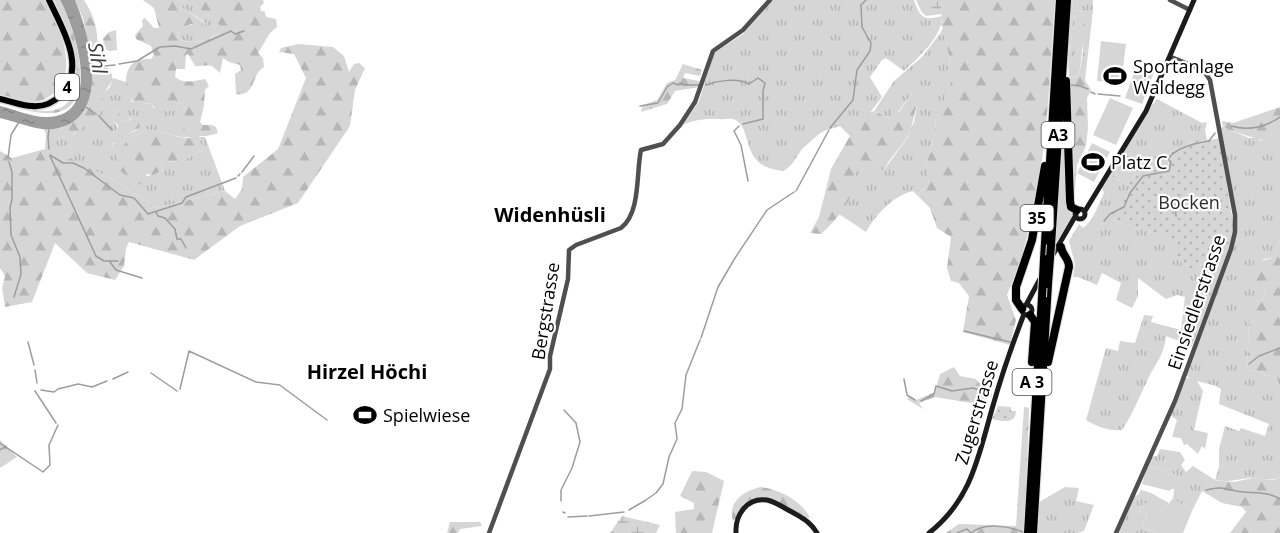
<svg xmlns="http://www.w3.org/2000/svg" width="1280" height="533" viewBox="0 0 1280 533" font-family="'Open Sans',sans-serif">
<style>
.grass{fill:url(#grass-tufts);fill-rule:evenodd}
.forest{fill:url(#forest-firs);fill-rule:evenodd}
.wetland{fill:url(#wetland-marsh)}
.park{fill:url(#park-dots)}
.garden{fill:#d6d6d6}
.water{fill:url(#water-ripples)}
.lines{fill:none;stroke-linecap:round;stroke-linejoin:round}
.stream{stroke:#9d9d9d;stroke-width:1.5}
.primary-casing{stroke:#dbdbdb;stroke-width:9}
.motorway-casing{stroke:#dbdbdb;stroke-width:10}
.tertiary{stroke:#4f4f4f;stroke-width:4.5}
.secondary{stroke:#1c1c1c;stroke-width:5}
.primary{stroke:#000;stroke-width:6}
.motorway{stroke:#000;stroke-width:8}
.motorway-bridge-casing{stroke:#dbdbdb;stroke-width:10;stroke-linecap:butt}
.motorway-bridge{stroke:#000;stroke-width:8}
.labels{text-anchor:middle;dominant-baseline:central;stroke-width:4.5;stroke-linejoin:round;paint-order:stroke}
.shield{fill:#fff;stroke:#4c4c4c;stroke-width:1.5}
.shield-label{font-size:16px;font-weight:bold;fill:#000}
.poi-label{font-size:18px;fill:#000;stroke:#fff;text-anchor:start}
.park-label{font-size:18px;fill:#2d2d2d;stroke:#fff}
.street-label{font-size:18px;fill:#000;stroke:#fff}
.water-label{font-size:20px;font-style:italic;fill:#3e3e3e;stroke:#fff}
.neighbourhood-label{font-size:20px;font-weight:bold;fill:#000;stroke:#fff}
</style>
<defs>
<pattern id="grass-tufts" width="24" height="20" patternUnits="userSpaceOnUse" patternTransform="scale(1.5)"><rect width="24" height="20" fill="#d6d6d6"/><path d="M3 7l-1-3M5 7V3M7 7l1-3M15 17l-1-3M17 17v-4M19 17l1-3" fill="none" stroke="#b6b6b6"/></pattern>
<pattern id="forest-firs" width="22" height="20" patternUnits="userSpaceOnUse" patternTransform="scale(1.5)"><rect width="22" height="20" fill="#d6d6d6"/><path d="M5 1l3.5 6h-7zM16 11l3.5 6h-7z" fill="#b6b6b6"/></pattern>
<pattern id="wetland-marsh" width="20" height="14" patternUnits="userSpaceOnUse" patternTransform="scale(1.5)"><rect width="20" height="14" fill="#d6d6d6"/><path d="M1 5h8M5 5V1M11 12h8M15 12V8" fill="none" stroke="#b6b6b6"/></pattern>
<pattern id="park-dots" width="8" height="8" patternUnits="userSpaceOnUse" patternTransform="scale(1.5)"><rect width="8" height="8" fill="#d6d6d6"/><path d="M2 2h.1M6 6h.1" fill="none" stroke="#b6b6b6" stroke-width="1.8" stroke-linecap="round"/></pattern>
<pattern id="water-ripples" width="26" height="14" patternUnits="userSpaceOnUse" patternTransform="scale(1.5)"><rect width="26" height="14" fill="#9d9d9d"/><path d="M2 4q2-2 4 0t4 0M15 11q2-2 4 0t4 0" fill="none" stroke="#858585"/></pattern>
</defs>
<rect width="100%" height="100%" fill="#fff"/>
<!-- grass -->
<path class="grass" d="M773,0H914C920,18 924,21 942,16C942,37 919,57 904,71L886,58L882,60L870,77L882,97L869,114L852,123L826,130L819,134L802,149L792,164L784,171C737,168 755,126 733,119C728,118 723,120 719,119C705,119 695,119 683,125L699,101L714,53L743,34Z
M1073,0H1093V10L1086,12L1072,11Z
M179,1C194,1 211,17 221,26L223,28L222,31C208,40 196,45 181,40L178,36C182,24 194,24 205,22L179,6L176,2Z
M1079,14L1086,15C1083,36 1082,56 1079,76L1069,78L1068,57L1070,55L1072,32L1077,29L1071,28L1074,19Z
M941,32L945,37L950,61L947,74L952,82L950,90L936,117L935,133L926,165L930,180L924,189L920,191L919,197L913,191C893,196 876,214 866,232L839,214L852,191L856,169L860,159L884,170L908,137L914,122L917,105L911,95L898,112L889,118L874,111L894,81L923,56Z
M113,78L126,82L132,102L151,104L154,108L176,110L178,101L180,102L186,110L184,118L200,137H205L225,191L157,208L117,182L51,149L52,139L74,134L101,111L104,93L110,87ZM116,110L120,120L127,122L131,118L137,130L117,139L111,147L106,139L118,128L113,120V111ZM146,129L181,137H189L203,150L180,162L165,161L161,163L163,170C155,175 141,177 131,181L127,141Z
M1157,99L1202,123L1207,122L1205,130L1207,140L1190,142L1181,148L1170,152L1168,167L1151,171L1137,172L1130,181L1111,173L1140,120Z
M1223,127L1249,138H1257L1261,141L1269,138L1273,131H1280V240L1273,258L1263,259V285L1266,293L1249,322L1247,369L1277,378L1280,387V477C1270,482 1261,478 1250,478C1238,479 1228,483 1216,480L1202,491L1192,511L1183,505L1181,506L1173,498L1176,475L1147,466L1151,457L1157,456L1160,449L1180,452L1185,460L1181,465L1186,472L1193,466L1215,480L1219,467V449L1225,426L1239,431L1241,428L1265,436L1269,424L1219,404L1221,389L1216,386L1197,381L1203,391L1194,430L1208,433L1205,449L1202,446L1198,454L1187,444L1184,445L1181,438L1172,437L1177,420L1170,415L1186,378H1190L1185,375L1227,256L1192,346L1166,336C1164,356 1156,362 1148,379C1139,397 1133,414 1122,430C1108,431 1098,427 1086,420L1106,348L1118,351L1120,341L1135,343L1144,315L1153,316L1151,322L1181,330L1185,297L1177,295L1166,299L1138,278V296L1132,308L1116,300L1121,283L1102,273L1097,285L1078,277H1073L1075,264L1069,241L1079,224L1083,228C1093,222 1098,205 1104,193L1102,188L1110,175L1131,187C1123,198 1120,210 1112,220L1179,241L1183,263L1188,266L1198,265L1201,266L1236,229L1219,129Z
M1064,129L1072,217L1054,246Z
M1065,487L1079,488L1076,501L1094,505L1084,531L1078,533H1038L1039,502Z
M1141,490L1151,493L1169,503L1162,512L1143,503L1139,511L1147,514L1142,527L1157,533H1118L1134,496L1138,495Z"/>
<!-- forest -->
<path class="forest" d="M0,0H47C59,25 82,77 50,96C46,99 38,102 33,102C22,102 10,97 0,95Z
M54,0H60C73,24 99,101 59,112C41,117 18,107 0,103V101C14,105 31,111 46,111C100,109 66,26 54,0Z
M75,0H84C95,17 101,37 95,55L90,54L83,18Z
M143,0H263L264,3L260,7L261,11L265,12L266,17L276,19L277,27L270,33L258,53L263,58L264,67C251,74 256,97 236,94L235,74L241,70L240,65L229,62L223,58L220,73L212,66C192,63 200,74 188,54L186,55L185,69H176L175,77C183,84 195,81 205,79L209,86L205,90L204,106L200,122L203,125H212L216,127L218,133C204,138 192,138 181,126L186,110L180,102H178L176,110C169,113 156,110 151,104L145,103L139,107C127,99 120,75 133,63C138,59 145,59 151,59L154,55L151,46L136,39L135,35L143,26L142,20L145,18L154,28H159L154,8ZM179,1C195,1 212,19 223,28L222,31C209,40 197,45 181,40L178,36L179,32L184,31C188,19 199,27 207,24L179,6L177,2Z
M941,0H1055C1048,99 1047,203 1007,295L1016,320L1010,345L963,332L969,296L959,283L951,281L947,268L951,237L937,228L930,208L919,197L920,191L924,189L929,180L926,165L935,133L936,116L950,90L951,82L947,74L950,61L945,37L941,32L943,27L940,25L942,22Z
M1071,0H1073L1072,11L1086,12L1093,10L1085,80L1091,90L1087,98L1088,128L1086,146L1077,165L1075,189L1071,192L1069,78L1079,76L1083,52L1082,33L1085,15L1079,14L1074,19L1071,28L1078,29L1077,31L1072,33L1070,55L1068,57Z
M116,30L117,50L110,51L105,49L103,39L109,32Z
M298,44L333,47L344,56L349,72L354,64L359,63L365,68L355,90L350,126L298,203L240,226L194,260L129,242L126,249L124,266L115,280L87,273L55,243L32,302L5,307L2,288L5,276L0,268V151L12,158L45,149L46,134L44,129L61,128L82,113L93,69L96,67L108,68C116,79 112,81 106,90C102,96 103,105 101,111C92,118 79,134 67,136C62,137 58,137 53,139L52,149L117,182L157,208L225,191L235,199L242,189L243,177L278,149L306,78L294,54L279,52L281,48Z
M683,64L702,70L700,76L685,73L683,78L699,81L700,87L675,91L667,104L641,112L643,105L657,100L667,83L675,80Z
M911,95L919,102C913,111 914,124 909,134C902,147 890,157 884,170L860,160C855,170 856,181 852,192C847,208 833,223 821,234L810,233L819,217L831,169L850,136L840,126L874,111L889,118L894,110L899,112Z
M1280,107V131H1273L1269,138L1265,141C1251,137 1237,133 1223,127L1222,121L1233,123Z
M107,108L113,111L119,110L120,120L127,122L134,117L138,120L140,127L113,143L109,153L105,150L106,139L118,128V125L105,113Z
M146,129C157,131 168,134 179,137C191,139 195,136 205,147L203,150L180,162L165,161L161,163L163,170L153,175L147,174L142,185L131,181L130,176C119,174 118,166 116,156L127,141Z
M1280,240V387L1277,378L1247,369L1249,321L1266,293L1263,285H1255L1247,273L1255,262L1273,258Z
M954,367L960,376L976,379L984,389L991,392L992,396L977,404L935,397L919,403L923,409L907,399L910,396L916,400L935,392L940,374Z
M1024,407L1029,408L1025,533H946L959,524L1016,526Z
M692,471L706,472L724,481L712,533H676L675,512L694,509V503L680,496Z
M1280,477V533H1230L1246,512L1242,507L1222,503L1202,491L1210,480L1234,482L1253,478L1273,480Z
M760,487C779,489 802,501 810,518H806L776,502L751,501L733,521C727,502 744,491 760,487Z
M450,522H480L482,526L460,529L458,533H447Z"/>
<!-- wetland -->
<path class="wetland" d="M916,0H941L942,14L926,16L921,11Z
M0,440L17,457L0,468Z
M622,516L660,525L656,533H610Z"/>
<!-- park -->
<path class="park" d="M1219,138L1234,228L1229,251L1203,275L1200,271L1201,265L1191,269L1187,265L1185,267L1182,265V263L1174,258L1178,241L1112,220L1111,213L1119,211L1122,199L1131,187L1110,175L1111,173L1130,181L1137,172L1151,171L1168,167L1170,152C1177,150 1182,146 1189,143C1196,139 1210,141 1219,138Z
M998,406L1011,407V411H1016C1016,425 1001,421 992,419Z"/>
<!-- garden -->
<path class="garden" d="M1101,41L1126,44L1121,83L1097,81Z
M1137,65L1154,72L1142,104L1125,98Z
M1110,98L1133,108L1116,145L1093,135Z
M1092,143L1110,152L1094,182L1077,173Z
M1147,466L1176,475L1175,489H1171L1170,491L1142,484Z
M1173,498L1192,511L1183,533H1157L1142,527L1147,514L1139,511L1143,502L1162,512Z"/>
<!-- water -->
<path class="water" d="M60,0H75C89,33 112,115 59,128C39,133 19,122 0,118V106C14,109 31,117 46,117C104,118 76,29 60,0Z"/>
<g class="lines">
<!-- stream -->
<path class="stream" d="M119,64L137,61L160,47L175,46L191,49L231,31L235,34L244,31
M92,67L115,65
M706,85C717,81 738,77 749,84L758,78L765,83L763,91V119L743,124
M1071,85L1080,86L1088,89
M1091,92L1095,94
M1098,94L1120,96
M84,106L96,114
M640,106L658,103L667,87L673,83L678,85L680,83L684,85H699
M99,116L112,130
M739,126L734,131L741,145L748,181
M1231,126C1249,131 1264,128 1280,117
M830,128L853,100L857,70L870,51L871,43L862,27L861,5L866,0
M49,149L48,137L49,129
M50,155L63,163H73L84,168L120,195L134,198L148,214L182,203L186,197L236,178
M50,156L96,256L104,261H118
M8,158L11,135L19,122
M9,162L12,172V199L10,208L11,235L20,257L21,274L14,297
M242,172L254,156
M238,176L240,174
M796,191L829,130
M1175,204L1176,216
M156,212L158,216L165,218L175,229L177,239H181L186,248
M1104,221L1110,214L1124,207L1130,193L1143,176L1169,171L1171,162L1168,159C1176,147 1196,143 1209,141L1215,133
M110,262L116,270L142,278
M964,331L1010,342
M701,338L718,287L735,258L767,210L794,192
M28,342L34,365
M1249,364L1259,356L1280,348
M35,370L37,383
M151,373L177,391
M113,379L128,372
M904,379L907,395L915,400
M281,386L327,420
M180,389L189,351L256,382L280,385
M41,390L54,392L58,389L78,384L92,387L107,381
M35,391L56,423
M921,401L934,394L936,386L952,391L973,388L989,394
M0,443L43,472L50,465L49,445L58,425
M0,450L6,446
M1206,490C1226,485 1227,491 1244,492C1256,493 1269,492 1280,499
M561,501V490L572,468L580,442L576,423L564,410
M629,510L646,500L656,493L663,484L669,457L677,439L675,423L682,409L686,375L700,340
M563,512L565,513
M589,516L624,512
M568,517L587,516
M957,533L967,529L971,533
M971,533C984,522 1009,526 1023,532"/>
<!-- primary casing -->
<g class="primary-casing">
<path id="primary" d="M0,99C11,101 21,106 32,106C43,107 53,103 61,95C87,67 62,28 49,0"/>
</g>
<!-- motorway casing -->
<g class="motorway-casing">
<path id="motorway" d="M1066,81L1070,201L1071,207L1077,210
M1051,245L1067,0
M1044,259L1060,0
M1022,309L1016,300V287L1032,240L1045,166
M1030,315L1035,322L1032,362
M1048,362L1069,267C1069,258 1062,255 1061,247
M1028,533L1042,297
M1033,533L1048,284"/>
</g>
<!-- tertiary -->
<path class="tertiary" d="M1170,0L1190,10
M489,533L550,369V356L568,279L569,250L576,245L621,228C641,213 636,172 641,150L663,144L680,125L695,102L713,51L743,30L770,0
M1116,533L1175,401L1231,249L1235,232V215L1210,80L1203,70L1171,57"/>
<!-- secondary -->
<path class="secondary" d="M1075 214a5 5 0 1 1 10 0a5 5 0 1 1-10 0Z
M1085,211L1146,111L1194,0
M1051,258L1076,215
M1026,305L1041,277
M1022 310a5 5 0 1 1 10 0a5 5 0 1 1-10 0Z
M736,533C735,515 747,497 767,500C776,502 784,508 792,512C802,518 811,522 817,533
M929,533C971,500 978,458 992,409C1001,377 1012,345 1024,314"/>
<!-- primary -->
<use href="#primary" class="primary"/>
<!-- motorway -->
<use href="#motorway" class="motorway"/>
<!-- motorway-bridge casing -->
<g class="motorway-bridge-casing">
<path id="motorway-bridge" d="M1048,284L1051,245
M1042,297L1044,259"/>
</g>
<!-- motorway-bridge -->
<use href="#motorway-bridge" class="motorway-bridge"/>
</g>
<!-- icons -->
<defs>
<g id="stadium-bare" transform="scale(1.8)"><path d="M0-5a6.5 5 0 1 0 0 10a6.5 5 0 1 0 0-10ZM-3.5-1.8h7v3.6h-7Z" fill="#000" stroke="#fff" stroke-width="2.5" paint-order="stroke"/></g>
</defs>
<g fill-rule="evenodd">
<use href="#stadium-bare" x="1115" y="76"/>
<use href="#stadium-bare" x="1093" y="162"/>
<use href="#stadium-bare" x="365" y="415"/>
</g>
<g class="labels">
<!-- shield labels -->
<g class="shield">
<rect x="55" y="74" width="24" height="26" rx="4.5"/>
<rect x="1041.5" y="122" width="33" height="26" rx="4.5"/>
<rect x="1020.5" y="205" width="33" height="26" rx="4.5"/>
<rect x="1012.5" y="369" width="39" height="26" rx="4.5"/>
</g>
<g class="shield-label">
<text x="67" y="87">4</text>
<text x="1058" y="135">A3</text>
<text x="1037" y="218">35</text>
<text x="1032" y="382">A 3</text>
</g>
<!-- poi labels -->
<g class="poi-label">
<text x="1133" y="66">Sportanlage<tspan x="1133" dy="21">Waldegg</tspan></text>
<text x="1111" y="162">Platz C</text>
<text x="383" y="415">Spielwiese</text>
</g>
<!-- park labels -->
<g class="park-label">
<text x="1189" y="202">Bocken</text>
</g>
<!-- street labels -->
<g class="street-label">
<text transform="translate(1196 302) rotate(-71)">Einsiedlerstrasse</text>
<text transform="translate(545 311) rotate(-81)">Bergstrasse</text>
<text transform="translate(976 412) rotate(-73)">Zugerstrasse</text>
</g>
<!-- water labels -->
<g class="water-label">
<text transform="translate(98 58) rotate(81)">Sihl</text>
</g>
<!-- neighbourhood labels -->
<g class="neighbourhood-label">
<text x="550" y="214">Widenhüsli</text>
<text x="367" y="371">Hirzel Höchi</text>
</g>
</g>
</svg>
